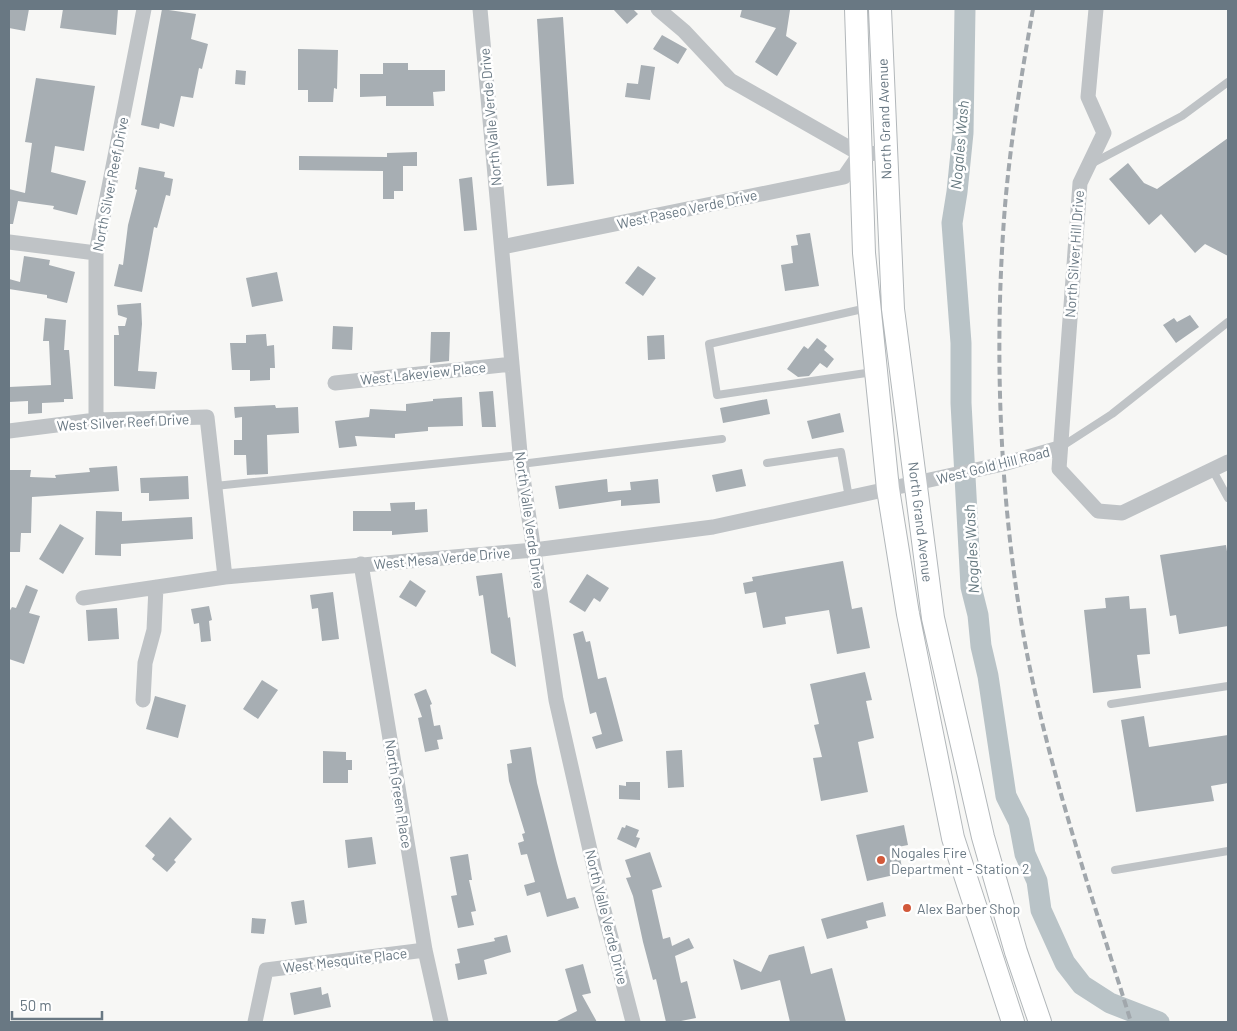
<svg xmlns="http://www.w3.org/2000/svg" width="1237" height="1031" viewBox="0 0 1237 1031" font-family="Barlow,sans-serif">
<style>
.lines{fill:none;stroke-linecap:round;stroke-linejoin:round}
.river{stroke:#b9c3c7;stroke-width:21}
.building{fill:#a7aeb3}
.primary-casing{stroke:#b2b7ba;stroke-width:24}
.service{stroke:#bfc3c6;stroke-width:8}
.minor{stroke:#bfc3c6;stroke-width:15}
.primary{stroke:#fff;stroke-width:22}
.rail{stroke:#a1a7ac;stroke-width:4;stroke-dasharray:8 4;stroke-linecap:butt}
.poi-dot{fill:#d2593a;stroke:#fff;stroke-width:2}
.labels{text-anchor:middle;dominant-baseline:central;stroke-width:5;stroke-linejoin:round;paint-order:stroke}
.street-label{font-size:14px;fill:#697883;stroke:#fff}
.poi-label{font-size:14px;fill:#697883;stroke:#fff;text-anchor:start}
.water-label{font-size:15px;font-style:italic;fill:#65787f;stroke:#fff}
</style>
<rect width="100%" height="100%" fill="#f7f7f5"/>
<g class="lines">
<!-- river -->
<path class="river" d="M965,9L963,133L957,192L952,223L961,343V403L971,587L978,615L981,646L988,676L1006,796L1019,822L1025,854L1037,881L1041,910L1065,963L1082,985L1110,1003L1159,1022"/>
</g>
<!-- building -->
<path class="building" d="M9,9H29L25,31L9,28Z
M63,9H118L116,35L60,28Z
M162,9L196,14L191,39L208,44L202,69L199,68L193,98L181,96L174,127L160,123L159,129L141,125Z
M613,9H633L638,14L627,24Z
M742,9L790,10L786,36L797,43L777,76L755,62L776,28L740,17Z
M563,17L574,184L547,186L537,19Z
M662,35L687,49L678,64L653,49Z
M298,49L338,50L337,89L334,88L333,102H308V90H298Z
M383,63H408V70H445V91L433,92L434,106H386V96L360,97V74H383Z
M641,65L655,67L650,100L625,97L627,83L638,84Z
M236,70L246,71L245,85L235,84Z
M36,78L95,86L84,151L55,146L51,172L86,181L77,215L53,209L54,206L18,201L13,224H9V189L25,193L32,143L25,142Z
M1228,138V256L1205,244L1195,253L1161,214L1149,225L1109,179L1128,163L1144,183L1157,189Z
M417,152V166H403V191H394V199H383V171L299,170V156L387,157V153Z
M139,167L165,172L164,177L173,179L170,196L166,195L157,228L154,227L142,292L114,286L119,264L123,265L128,225L137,190L135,189Z
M472,177L477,230L464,231L459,179Z
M810,233L819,286L785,291L781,265L793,263L791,246L798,245L796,235Z
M24,256L50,260L49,265L75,272L67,303L47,298V295L9,289V279L20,282Z
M638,266L656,278L643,296L625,283Z
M277,272L283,301L252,307L246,278Z
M141,303L142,324L138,371L157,372L155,389L114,386V335H119L118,326H125L127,318L118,315L117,305Z
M1190,315L1199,327L1176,343L1163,325L1174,318L1177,322Z
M45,318L66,320L64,350H69L73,399H64V402L42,403V413L28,414V401L9,402V387L51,385L49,341H43Z
M333,326L353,327L352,350L332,349Z
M431,332H450L449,361L430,363Z
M266,334L267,346L274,345L275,368H270V380L250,381V370H232L230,343H246V335Z
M664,335L665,359L648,360L647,336Z
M817,338L827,346L824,350L834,359L827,368L820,363L809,376L798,377L787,369L804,346L808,349Z
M493,391L496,427H482L479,392Z
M462,397L463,426L428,427V431L395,434V438L355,436L357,446L339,448L335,421L369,417L370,409L406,411V404L433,401V399Z
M767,399L770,414L723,423L720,408Z
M275,405L276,408L298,407L299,433L267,435L268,474L247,475L246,455H234V440H242V417L235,418L234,407Z
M840,413L844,432L812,439L807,421Z
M117,466L119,491L32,497L31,533H21L20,552H9V470H31L30,477L56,478L55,475L90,472L89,468Z
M742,469L746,486L716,492L712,475Z
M188,476L189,499L149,501V493H141L140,478Z
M607,479L608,492L631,490L630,482L658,479L660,503L621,506V500L559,509L555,486Z
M415,502V510L427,509L428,532L392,535V531H353V511H391L390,503Z
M96,511L122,512V521L192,517L193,539L121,544V556L95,555Z
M60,524L84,538L63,574L39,559Z
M1226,545L1228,558V626L1179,634L1176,615L1170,616L1160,555Z
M843,561L852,609L862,607L870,648L837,654L829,610L785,617L786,624L763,628L756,592L745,594L743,583L753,581L752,577Z
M502,573L508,618L510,617L516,667L491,653L483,595L479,596L476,576Z
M587,574L609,588L600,602L594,598L585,612L569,602Z
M410,580L426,591L416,607L399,597Z
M26,585L38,590L29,613L40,616L24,664L9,659V612L12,607L16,608Z
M333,592L339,639L322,641L318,608L312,609L310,595Z
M1129,596L1130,609L1146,608L1150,654L1137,655L1141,688L1093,693L1084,610L1106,608L1105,598Z
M209,606L212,620L209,621L211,641L201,642L199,623L194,624L191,609Z
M117,608L119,639L88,641L86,610Z
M583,631L586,642L590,641L598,679L606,677L623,741L596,749L592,737L602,734L596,712L590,714L573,634Z
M865,672L872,700L866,701L874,738L858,742L868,792L821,801L813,758L822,757L814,725L819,724L810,684Z
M262,680L278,690L258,719L243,709Z
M426,689L432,704L430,705L434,726L440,725L443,739L437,740L439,749L425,752L418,718L422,717L414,694Z
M155,696L186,705L178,738L146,729Z
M1144,716L1149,747L1228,735V783L1211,786L1214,801L1136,812L1121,720Z
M531,747L537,783L557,863L567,899L575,897L579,908L547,917L540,892L527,896L524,885L535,882L527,854L521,855L518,843L524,841L522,834L525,833L509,781L507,764L512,763L510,750Z
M682,750L684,787L668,788L666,751Z
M323,751L346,752V760H352V770H348V783H323Z
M626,782H640V800L619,799V785L626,786Z
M170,817L192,839L174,860L176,862L167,872L152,859L155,855L145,846Z
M626,825L639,830L636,837L640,838L636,848L617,839L622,827L625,828Z
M904,825L908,845L898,847L903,873L867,881L856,835Z
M372,837L376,864L348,868L345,840Z
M650,852L662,887L652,890L663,939L670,937L672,946L689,938L694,948L675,956L681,983L687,981L696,1018L676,1022H666L656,979L653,980L643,942L633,896L626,878L631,877L625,860Z
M468,854L472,880H469L476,911L471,912L474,925L458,928L451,896L457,895L450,857Z
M304,900L307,923L295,925L291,902Z
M883,902L886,916L866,921L868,928L827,939L821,919Z
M252,918L266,919L264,934L251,933Z
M507,935L511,952L484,960L487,974L458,980L455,964L460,963L457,949L495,941L494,938Z
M804,946L811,974L832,968L846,1022H790L780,980L741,990L733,959L761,972L769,955Z
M583,964L591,993L582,995L597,1022H555L577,1011L565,969Z
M321,987L322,995L328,993L331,1007L294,1015L290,993Z"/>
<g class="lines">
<!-- primary casing -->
<g class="primary-casing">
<path id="primary" d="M856,9L864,253L888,489L908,614L953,838L1013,1022
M880,9L893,309L933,618L983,837L1016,952L1040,1022"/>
</g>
<!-- service -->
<path class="service" d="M1091,164L1182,116L1228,82
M867,308L709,344L717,395L873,372
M1061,447L1112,414L1228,322
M767,463L841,452L849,498
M521,464L722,439
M1212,469L1228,498
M215,486L521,455
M1111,704L1228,686
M1115,870L1228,851"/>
<!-- minor -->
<path class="minor" d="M480,9L521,464L556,700L602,903L633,1022
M658,9L684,31L730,80L860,154L885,153
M1096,9L1088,97L1104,133L1080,183L1059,469L1098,511L1122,513L1228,462
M9,242L96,253
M502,247L844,177L860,154
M335,383L512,364
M96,420V253L144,9
M9,431L96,420L207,417L225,577
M361,564L425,950L441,1022
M83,598L225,577L534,550L713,527L1003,464L1059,448
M143,700L145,663L154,630L156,587
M255,1022L266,970L425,950"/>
<!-- primary -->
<use href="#primary" class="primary"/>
<!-- rail -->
<path class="rail" d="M1033,9C1021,78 1009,149 1004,219C994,358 1000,501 1024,638C1048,769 1092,896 1131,1022"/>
</g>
<!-- markers -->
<g class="poi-dot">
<circle cx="881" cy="860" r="5"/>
<circle cx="907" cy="908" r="5"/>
</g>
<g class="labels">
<!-- street labels -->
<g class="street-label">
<text transform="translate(490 117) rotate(-95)">North Valle Verde Drive</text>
<text transform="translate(884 119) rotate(-92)">North Grand Avenue</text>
<text transform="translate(110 184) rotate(-79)">North Silver Reef Drive</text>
<text transform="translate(687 209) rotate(-12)">West Paseo Verde Drive</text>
<text transform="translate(1074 254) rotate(-86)">North Silver Hill Drive</text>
<text transform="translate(423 373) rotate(-6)">West Lakeview Place</text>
<text transform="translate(123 422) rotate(-3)">West Silver Reef Drive</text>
<text transform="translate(993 465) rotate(-14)">West Gold Hill Road</text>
<text transform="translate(530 520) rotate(82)">North Valle Verde Drive</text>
<text transform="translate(921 522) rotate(83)">North Grand Avenue</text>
<text transform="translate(442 558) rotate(-5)">West Mesa Verde Drive</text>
<text transform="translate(399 794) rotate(81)">North Green Place</text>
<text transform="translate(607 917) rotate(76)">North Valle Verde Drive</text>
<text transform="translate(345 960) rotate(-7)">West Mesquite Place</text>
</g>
<!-- poi labels -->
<g class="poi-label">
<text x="891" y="852">Nogales Fire<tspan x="891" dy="16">Department - Station 2</tspan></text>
<text x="917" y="908">Alex Barber Shop</text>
</g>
<!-- water labels -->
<g class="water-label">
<text transform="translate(959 145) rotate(-85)">Nogales Wash</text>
<text transform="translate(971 549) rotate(-93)">Nogales Wash</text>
</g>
</g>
<!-- border -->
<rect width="1237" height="1031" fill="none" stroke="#697883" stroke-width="20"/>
<!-- scale -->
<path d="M12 1011v8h90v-8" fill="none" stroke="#697883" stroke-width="2.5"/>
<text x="20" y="1011" font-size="15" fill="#697883" stroke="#ffffff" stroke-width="4" paint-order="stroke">50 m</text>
</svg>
